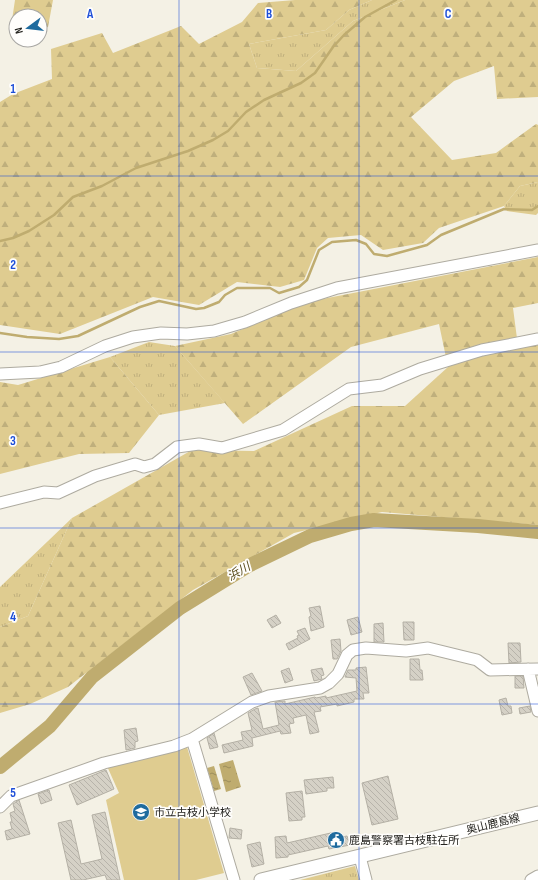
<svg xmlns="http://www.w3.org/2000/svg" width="538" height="880" viewBox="0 0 538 880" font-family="'Sofia Sans Condensed','Noto Sans JP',sans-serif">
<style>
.grass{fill:url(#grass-tufts)}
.forest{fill:url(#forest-firs)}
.pitch{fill:#dfcc90}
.water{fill:url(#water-ripples)}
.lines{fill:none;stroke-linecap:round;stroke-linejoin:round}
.stream{stroke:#bfac6f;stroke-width:2.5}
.river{stroke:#bfac6f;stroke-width:14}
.building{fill:url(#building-back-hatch);stroke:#b4b0a5}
.minor-casing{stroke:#aeaba0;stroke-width:13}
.major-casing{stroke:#aeaba0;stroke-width:15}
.minor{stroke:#fff;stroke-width:11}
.major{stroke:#fff;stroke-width:13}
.grid{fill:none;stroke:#1d4ed8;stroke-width:1;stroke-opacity:0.55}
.labels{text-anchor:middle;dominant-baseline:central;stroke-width:3.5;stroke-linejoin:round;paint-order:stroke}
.poi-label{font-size:11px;fill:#262521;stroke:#fffefc;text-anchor:start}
.street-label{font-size:11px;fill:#262521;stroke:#fffefc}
.water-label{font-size:12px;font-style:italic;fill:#5a4c1d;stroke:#fffefc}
.grid-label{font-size:13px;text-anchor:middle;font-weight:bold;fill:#1d4ed8;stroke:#fffefc;stroke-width:3.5;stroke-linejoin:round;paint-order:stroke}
</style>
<defs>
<pattern id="grass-tufts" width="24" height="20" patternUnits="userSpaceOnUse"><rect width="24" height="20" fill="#dfcc90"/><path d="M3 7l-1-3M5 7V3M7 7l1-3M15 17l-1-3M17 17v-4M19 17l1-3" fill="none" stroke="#bfaf7c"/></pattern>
<pattern id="forest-firs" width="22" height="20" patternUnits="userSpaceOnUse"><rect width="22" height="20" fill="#dfcc90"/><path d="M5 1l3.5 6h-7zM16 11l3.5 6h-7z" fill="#bfaf7c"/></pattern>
<pattern id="water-ripples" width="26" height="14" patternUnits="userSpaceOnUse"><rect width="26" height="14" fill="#bfac6f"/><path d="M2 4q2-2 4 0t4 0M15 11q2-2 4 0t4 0" fill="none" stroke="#9b8c5b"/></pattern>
<pattern id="building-back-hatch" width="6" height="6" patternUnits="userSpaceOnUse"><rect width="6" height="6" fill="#d5d1c6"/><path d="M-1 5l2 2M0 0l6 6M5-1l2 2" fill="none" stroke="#b7b3aa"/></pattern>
</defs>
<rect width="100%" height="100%" fill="#f4f1e5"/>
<!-- grass -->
<path class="grass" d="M372,0H405L353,21L296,71L257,68L249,44L326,30L349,10Z
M538,182V213L536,215L507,211L504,206L520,186Z
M149,342L175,346L225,403L159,415L110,357Z
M72,518L28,616L0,627V587Z
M355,866L359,880H300Z"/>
<!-- forest -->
<path class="forest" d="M15,0H53L48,27L40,30V16H16V27L12,20Z
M295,0H372L349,10L326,30L249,44L257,68L296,71L353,21L405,0H538V97L497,99L494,66L454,81L411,117L452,160L496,153L536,124L538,125V182L520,186L504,206L439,228L423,243L383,250L361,235L328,238L317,248L304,280L280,287L237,282L199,305L153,297L60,334L0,325V102L13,94L52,79L51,49L102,33L113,53L181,26L199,44L242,22L258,3Z
M538,257V303L513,308L518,346L538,343V525L382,512L294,533L193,590L68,687L30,704L0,713V627L28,616L72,518L192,450L254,451L352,406H405L448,367L439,324L351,347L243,424L175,346L231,334L307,302Z
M110,357L159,415L129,453L79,454L0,474V382L18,385Z"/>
<!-- pitch -->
<path class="pitch" d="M187,747L224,873L196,880H124L106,800L119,793L107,766Z"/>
<!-- water -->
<path class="water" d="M233,760L241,787L226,792L219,764Z
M214,766L221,789L214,791L207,768Z"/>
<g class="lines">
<!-- stream -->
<path class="stream" d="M0,241L13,238L29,231L54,215L73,197L102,186L136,168L188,151L213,140L228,131L246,112L264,100L301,83L315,73L333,47L344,35L365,17L396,0
M0,333L27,337L59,339L78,336L140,307L159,301L196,309L204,308L219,302L225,295L237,288H270L279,293L299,287L307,280L319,250L332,242L356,240L366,244L374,254L387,256L427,245L441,235L504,209L532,210L538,206"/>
<!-- river -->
<path class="river" d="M0,767L50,726L92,677L180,608L248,566L310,536L351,524L374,520L478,526L538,532"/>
</g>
<!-- building -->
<path class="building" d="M320,606L324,627L311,631L309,617L311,616L309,608Z
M276,615L281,623L272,628L267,620Z
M358,617L362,632L351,635L347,620Z
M403,622H414V640H404Z
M383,623L384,642H374V624Z
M305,628L310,639L289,650L286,644L298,638L297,636L299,635L297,631Z
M340,639L341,651L337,659H333L331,640Z
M508,643H520L521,662L509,663Z
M410,659H419L420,670H422L423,680H410Z
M366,667L369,693H363L364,699H354V702L337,706V704L320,707L321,711L314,712L319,732L310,734L306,715L293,718L294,723L289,724L291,733L281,734L280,731L252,738L253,746L224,753L222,745L243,740L241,732L252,730L248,713L255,709L258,708L263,729L279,725L275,702L285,701V704L315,697L316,698L326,696V698L357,691L356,678L345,677L348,670H356V668Z
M289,668L293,680L285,683L281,671Z
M322,668L324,675L321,676L322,679L314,681L311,670Z
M252,673L262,691L251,695L243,677Z
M515,676H523L524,688H515Z
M506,698L508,706H511L512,713L502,715L499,700Z
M530,706L531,712L520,714L519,708Z
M136,728L138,741L135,742V748L126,750L124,730Z
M214,733L218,747L210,749L207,738Z
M106,770L114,789L77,805L69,785Z
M388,776L398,819L372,825L362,783Z
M333,777L334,788H327V791L306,794L304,780Z
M49,790L52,800L41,804L38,794Z
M302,791L305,817H302V820L289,821L286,793Z
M19,800L30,834L7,840L5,831L12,829L10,822H12L10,813L15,811L13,804Z
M105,812L120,880H107L105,875L83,880H71L58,823L71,820L81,864L102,859L92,815Z
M230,828L242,830L241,839L229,838Z
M335,832L337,838L347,836L350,845L329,849L328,846L288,855V857L276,858L275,837L286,836L287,843Z
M260,842L264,864L252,867L247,845Z"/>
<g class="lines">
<!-- minor casing -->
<g class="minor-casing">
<path id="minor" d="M0,374L40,372L61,367L105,346L133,337L161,333L187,334L214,331L245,322L291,303L337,288L538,250
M0,503L44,492L58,493L95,476L135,464L144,467L155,464L177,447L199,444L222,448L283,430L349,389L382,385L420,369L482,350L538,339
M528,669L538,711
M192,739L234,880
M0,807L11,796L104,763L174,746L192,739L252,702L269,696L320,688L329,683L338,674L347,655L353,650L366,648L406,651L428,648L477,660L490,670L538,669
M360,857L366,880
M531,880L538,876"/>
</g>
<!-- major casing -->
<g class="major-casing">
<path id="major" d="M261,880L538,813"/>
</g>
<!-- minor -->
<use href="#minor" class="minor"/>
<!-- major -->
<use href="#major" class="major"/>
</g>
<!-- grid -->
<path class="grid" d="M179,0V880M359,0V880M0,176H538M0,352H538M0,528H538M0,704H538"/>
<!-- icons -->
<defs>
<g id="school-disc" transform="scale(0.9)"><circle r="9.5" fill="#1f6b9e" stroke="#fffefc"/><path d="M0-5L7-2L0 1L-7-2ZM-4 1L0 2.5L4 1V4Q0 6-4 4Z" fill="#fff"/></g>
<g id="civic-disc" transform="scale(0.9)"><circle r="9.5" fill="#1f6b9e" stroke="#fffefc"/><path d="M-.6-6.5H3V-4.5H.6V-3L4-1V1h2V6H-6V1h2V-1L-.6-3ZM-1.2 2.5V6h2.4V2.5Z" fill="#fff"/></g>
</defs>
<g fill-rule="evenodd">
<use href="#school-disc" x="141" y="812"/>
<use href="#civic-disc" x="336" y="840"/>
</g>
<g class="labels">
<!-- poi labels -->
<g class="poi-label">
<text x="154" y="812">市立古枝小学校</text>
<text x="349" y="840">鹿島警察署古枝駐在所</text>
</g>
<!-- street labels -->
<g class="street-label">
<text transform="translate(493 824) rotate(-14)">奥山鹿島線</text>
</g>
<!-- water labels -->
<g class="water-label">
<text transform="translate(239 572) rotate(-30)">浜川</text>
</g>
</g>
<g class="grid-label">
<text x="90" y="18">A</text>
<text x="269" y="18">B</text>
<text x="448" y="18">C</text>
<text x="13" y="93">1</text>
<text x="13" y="269">2</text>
<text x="13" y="445">3</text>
<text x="13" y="621">4</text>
<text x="13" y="797">5</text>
</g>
<!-- north arrow -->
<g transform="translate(28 28) rotate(255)"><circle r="19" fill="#fffefc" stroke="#a8a7a4"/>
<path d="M0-3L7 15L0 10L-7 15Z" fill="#1f6b9e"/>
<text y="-6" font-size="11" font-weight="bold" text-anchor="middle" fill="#262521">N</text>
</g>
</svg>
